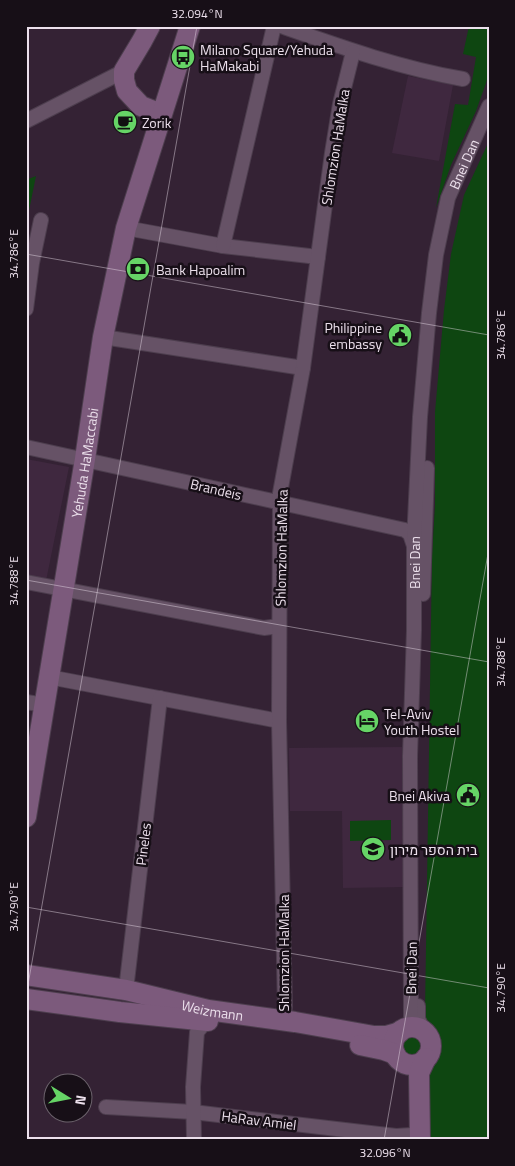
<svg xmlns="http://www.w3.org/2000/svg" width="515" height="1166" viewBox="0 0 515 1166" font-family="'Titillium Web',Heebo,sans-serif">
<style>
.built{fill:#3f283f}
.green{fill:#0e4611}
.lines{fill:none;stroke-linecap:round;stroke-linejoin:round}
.street-casing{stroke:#4d3e4e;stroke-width:16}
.secondary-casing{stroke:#4d3e4e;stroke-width:22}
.street{stroke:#665266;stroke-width:14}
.secondary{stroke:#7c5a7c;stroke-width:20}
.ticks{fill:none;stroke:#ece0ec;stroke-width:1;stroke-opacity:0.45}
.labels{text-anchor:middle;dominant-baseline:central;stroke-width:5;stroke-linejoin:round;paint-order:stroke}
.poi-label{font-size:14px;fill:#ece0ec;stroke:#170f17;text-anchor:start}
.street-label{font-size:14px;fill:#ece0ec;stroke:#170f17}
.neatline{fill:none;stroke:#ece0ec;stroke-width:2}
.ticks-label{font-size:12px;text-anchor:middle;fill:#ece0ec}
</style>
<rect width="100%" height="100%" fill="#342234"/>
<!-- built -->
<path class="built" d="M408,76L453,85L439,161L392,153Z
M26,459L69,467L46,581L26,577Z
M402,747L404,887L343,888L342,811H290L289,748Z"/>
<!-- green -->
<path class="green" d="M469,26H489V71L486,83L476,111L451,165L436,208L455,104L468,105L476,57L463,54Z
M489,141V1140H427L426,1074L436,1049V1042L427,1024L425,1014L432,556L435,505V412L444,310L451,254L464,195Z
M36,176L26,225V180Z
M391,820V840L350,841V821Z
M402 1046a11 11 0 1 1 22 0a11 11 0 1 1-22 0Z"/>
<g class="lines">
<!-- street casing -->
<g class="street-casing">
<g id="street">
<path d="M281,26C341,47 400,68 463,79"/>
<path d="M26,121L124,71"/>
<path d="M126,228L223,246L318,257"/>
<path d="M223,246L274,26"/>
<path d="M26,309L32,263L41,220"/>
<path d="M103,337L303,368"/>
<path d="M26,447L405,530L410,534L414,546"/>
<path d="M26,582L264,628L279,626"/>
<path d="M423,594L427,468"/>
<path d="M49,677L279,721"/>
<path d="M26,702L45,705"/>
<path d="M126,990L160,698"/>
<path d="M418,1006V1019L424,1031"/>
<path d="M283,1021L285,1007L279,721L280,493L303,368L332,153L340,104L353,52"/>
<path id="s1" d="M406,1029L409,1025L411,1019L410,756L414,630V541L420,417L429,313L436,255L448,198L489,106"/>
<path d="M106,1107L193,1112L396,1136L412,1135"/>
<path d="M194,1140L193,1087L197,1032L207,1020L208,1014"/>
</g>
</g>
<!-- secondary casing -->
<g class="secondary-casing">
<g id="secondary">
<path d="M150,26L142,41L124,71V80L127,91L141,106L161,114"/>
<path id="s2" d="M26,817L85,459L103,337L126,228L190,26"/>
<path id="s3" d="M26,975L126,990L208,1010L295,1022L374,1036H386L400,1032"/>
<path d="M26,999L120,1012L208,1021"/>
<circle cx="412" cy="1046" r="19"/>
<path d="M360,1045L384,1050L395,1054"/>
<path d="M420,1140L419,1073L426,1058"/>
</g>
</g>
<!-- street -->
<use href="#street" class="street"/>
<!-- secondary -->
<use href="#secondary" class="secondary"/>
</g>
<!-- ticks -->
<path class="ticks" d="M26,254L489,335M26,580L489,662M26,907L489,988M26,996L197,26M384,1140L489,548"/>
<!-- icons -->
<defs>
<g id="bus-disc" transform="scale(1.25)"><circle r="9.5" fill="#66d466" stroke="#170f17"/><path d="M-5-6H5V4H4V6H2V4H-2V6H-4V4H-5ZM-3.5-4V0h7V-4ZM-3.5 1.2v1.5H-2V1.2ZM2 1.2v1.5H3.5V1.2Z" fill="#111"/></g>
<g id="cafe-disc" transform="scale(1.25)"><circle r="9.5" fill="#66d466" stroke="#170f17"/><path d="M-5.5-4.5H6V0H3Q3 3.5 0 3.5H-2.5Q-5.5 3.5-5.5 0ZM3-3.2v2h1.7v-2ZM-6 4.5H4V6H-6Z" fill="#111"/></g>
<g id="bank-disc" transform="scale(1.25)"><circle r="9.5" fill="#66d466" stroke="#170f17"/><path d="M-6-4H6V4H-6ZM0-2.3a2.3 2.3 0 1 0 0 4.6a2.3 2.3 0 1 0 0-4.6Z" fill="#111"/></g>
<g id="civic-disc" transform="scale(1.25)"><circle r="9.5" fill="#66d466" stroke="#170f17"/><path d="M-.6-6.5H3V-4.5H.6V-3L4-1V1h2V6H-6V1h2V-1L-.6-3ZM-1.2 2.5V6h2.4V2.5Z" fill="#111"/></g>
<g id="hotel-disc" transform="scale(1.25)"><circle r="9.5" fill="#66d466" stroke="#170f17"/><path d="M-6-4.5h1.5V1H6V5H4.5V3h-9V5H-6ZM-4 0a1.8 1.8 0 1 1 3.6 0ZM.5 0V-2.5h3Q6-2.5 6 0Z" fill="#111"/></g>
<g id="school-disc" transform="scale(1.25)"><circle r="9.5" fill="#66d466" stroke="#170f17"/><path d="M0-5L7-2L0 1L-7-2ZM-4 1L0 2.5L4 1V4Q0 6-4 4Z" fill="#111"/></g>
</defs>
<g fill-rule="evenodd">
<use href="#bus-disc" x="183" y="57"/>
<use href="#cafe-disc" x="125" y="122"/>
<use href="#bank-disc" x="138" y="269"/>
<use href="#civic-disc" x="400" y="335"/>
<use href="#hotel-disc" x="367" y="721"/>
<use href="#civic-disc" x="468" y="795"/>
<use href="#school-disc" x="373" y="849"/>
</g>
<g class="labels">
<!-- poi labels -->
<g class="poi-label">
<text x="200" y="49">Milano Square/Yehuda<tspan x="200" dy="16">HaMakabi</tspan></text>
<text x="142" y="122">Zorik</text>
<text x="156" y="269">Bank Hapoalim</text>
<text x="382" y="327" text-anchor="end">Philippine<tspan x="382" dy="16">embassy</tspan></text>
<text x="384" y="713">Tel-Aviv<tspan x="384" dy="16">Youth Hostel</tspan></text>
<text x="450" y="795" text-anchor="end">Bnei Akiva</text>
<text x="390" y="849">בית הספר מירון</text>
</g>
<!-- street labels -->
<g class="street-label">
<text transform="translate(335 147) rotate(-81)">Shlomzion HaMalka</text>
<text stroke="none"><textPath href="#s1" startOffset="872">Bnei Dan</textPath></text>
<text stroke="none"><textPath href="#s2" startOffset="359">Yehuda HaMaccabi</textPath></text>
<text transform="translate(216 489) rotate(13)">Brandeis</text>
<text transform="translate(281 548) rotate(-89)">Shlomzion HaMalka</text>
<text stroke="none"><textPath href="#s1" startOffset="468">Bnei Dan</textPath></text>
<text transform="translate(143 844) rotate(-83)">Pineles</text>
<text transform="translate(283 953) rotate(-90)">Shlomzion HaMalka</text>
<text transform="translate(411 968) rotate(-89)">Bnei Dan</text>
<text stroke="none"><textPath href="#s3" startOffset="190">Weizmann</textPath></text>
<text transform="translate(259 1120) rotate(7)">HaRav Amiel</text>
</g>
</g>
<!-- border -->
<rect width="515" height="1166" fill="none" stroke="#170f17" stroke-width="55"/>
<!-- north arrow -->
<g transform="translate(68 1098) rotate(100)"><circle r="24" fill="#170f17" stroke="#6c636c"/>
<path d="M0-4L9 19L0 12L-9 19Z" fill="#66d466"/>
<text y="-8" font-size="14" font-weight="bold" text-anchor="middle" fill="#ece0ec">N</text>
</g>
<rect x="28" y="28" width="460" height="1110" class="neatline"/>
<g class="ticks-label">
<text x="197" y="18">32.094°N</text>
<text transform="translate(14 254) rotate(-90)" y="4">34.786°E</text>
<text transform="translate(501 335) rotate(-90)" y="4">34.786°E</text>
<text transform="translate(14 581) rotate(-90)" y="4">34.788°E</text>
<text transform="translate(501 662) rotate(-90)" y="4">34.788°E</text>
<text transform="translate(14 907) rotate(-90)" y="4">34.790°E</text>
<text transform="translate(501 988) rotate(-90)" y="4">34.790°E</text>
<text x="385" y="1157">32.096°N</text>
</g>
</svg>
